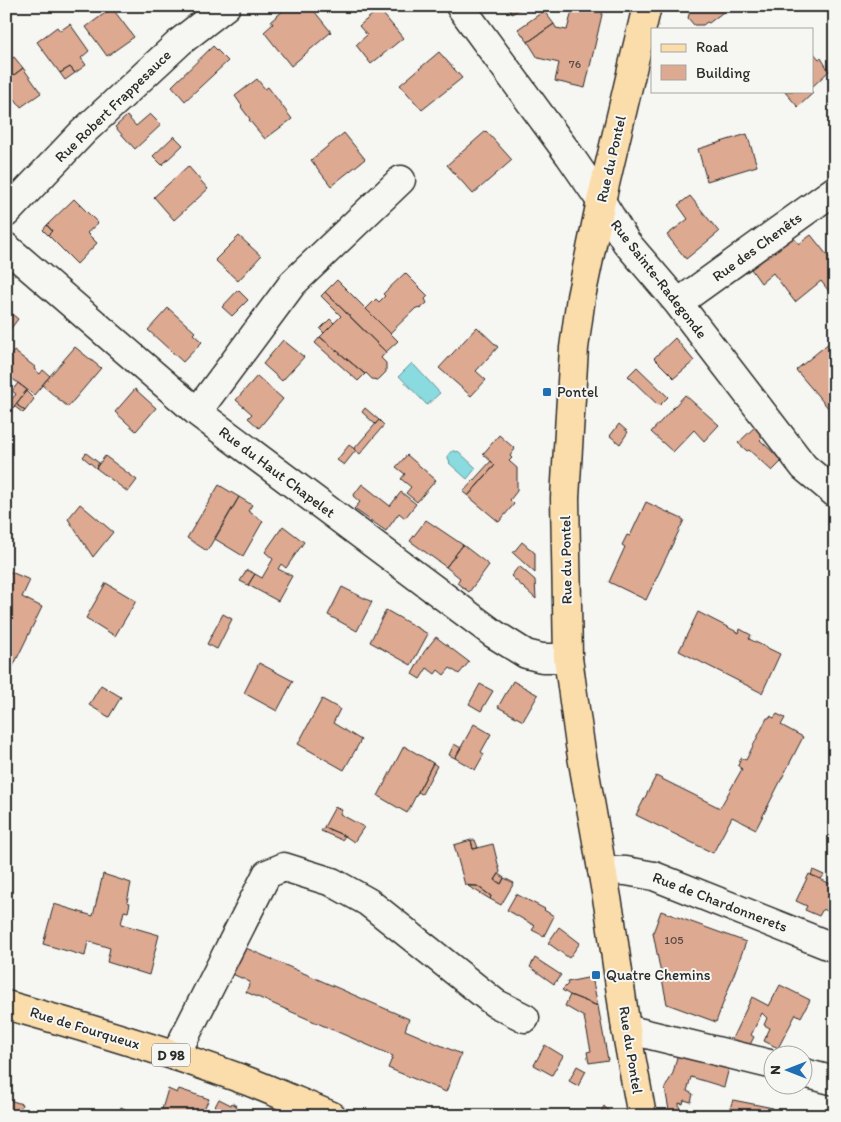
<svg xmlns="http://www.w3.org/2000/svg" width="841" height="1122" viewBox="0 0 841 1122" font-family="Itim,sans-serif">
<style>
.water{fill:#89dbe0;stroke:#639598}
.building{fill:#dda991;stroke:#2b2b2b}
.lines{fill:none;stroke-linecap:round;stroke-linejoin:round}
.minor-casing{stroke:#2b2b2b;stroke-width:31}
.major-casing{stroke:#2b2b2b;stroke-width:31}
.minor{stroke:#f6f6f2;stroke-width:28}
.major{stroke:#fbddab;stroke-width:28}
.poi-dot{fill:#1f6fb2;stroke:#f6f6f2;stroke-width:2}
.labels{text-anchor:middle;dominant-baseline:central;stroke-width:4;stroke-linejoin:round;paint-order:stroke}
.number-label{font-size:12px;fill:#584a44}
.shield{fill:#f6f6f2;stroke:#686867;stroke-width:1}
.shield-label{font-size:14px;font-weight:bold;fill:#2b2b2b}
.street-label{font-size:15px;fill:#2b2b2b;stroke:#f6f6f2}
.poi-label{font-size:15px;fill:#2b2b2b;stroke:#f6f6f2;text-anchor:start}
</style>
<rect width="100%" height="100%" fill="#f6f6f2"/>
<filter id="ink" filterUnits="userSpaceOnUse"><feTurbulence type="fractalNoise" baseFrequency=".02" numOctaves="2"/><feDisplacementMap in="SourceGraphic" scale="10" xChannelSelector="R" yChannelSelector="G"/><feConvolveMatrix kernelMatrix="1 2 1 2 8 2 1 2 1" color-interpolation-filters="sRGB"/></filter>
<g filter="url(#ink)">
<!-- water -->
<path class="water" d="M412,363L440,393L427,405L399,376Z
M454,451L457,452L458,451L476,468L467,479L449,463L450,462L448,458C448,454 450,451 454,451Z"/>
<!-- building -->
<path class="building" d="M289,6H310L331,32L291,66L264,32L273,24L271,21Z
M507,6H524L512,14Z
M578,6H604L585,88L555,81L559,63L538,58L528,42L554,24L556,28L567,30L572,11Z
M694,6H731L709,23L707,22L703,25H694L688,18L690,11Z
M112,8L134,37L107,56L86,27Z
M379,9L403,38L371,64L356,45L367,35L359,26Z
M544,11L554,24L528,42L518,29Z
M70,24L89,51L81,58L86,65L75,73L70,67L60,73L37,42L57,27L60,31Z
M213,46L228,61L185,101L172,86Z
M812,51L819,59L821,58L829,71L812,87Z
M439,52L462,78L422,110L400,85Z
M14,57L23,68L6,81V62Z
M70,67L75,73L65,80L60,73Z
M23,68L41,93L21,107L15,99L6,106V81Z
M257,79L265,89L268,87L292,119L265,139L249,120L250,119L241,107L242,106L235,96Z
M784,91H811L813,93L798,107Z
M150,114L161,125L135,149L115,127L127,116L136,126Z
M486,131L512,160L473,194L447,165Z
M344,133L365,159L331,186L311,160Z
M747,134L757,166L707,181L698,149Z
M174,136L183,145L162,165L153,156Z
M188,166L208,189L174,220L154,197Z
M690,196L719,232L686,259L667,235L688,219L678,205Z
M74,199L98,223L87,233L97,243L77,264L48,235L52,231L47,225Z
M47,225L52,231L48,235L43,230Z
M811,235L835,265V292L831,294L821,281L795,302L773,273L761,283L751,269L792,236L799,244Z
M239,236L261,256L238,281L215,260Z
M405,273L428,296L425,299L427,303L420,309L416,308L390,333L366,309L376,299L379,302L385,296L383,294Z
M337,280L398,341L386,352L325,292Z
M238,290L248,300L232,316L222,307Z
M325,292L386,352L381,358L386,363V372L378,380L372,379L366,373L365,374L320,337L341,316L321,296Z
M168,308L195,332L193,334L202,342L183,362L148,330Z
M6,309L18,319L6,335Z
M330,319L334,323L324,333L320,329Z
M477,327L498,347L476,371L486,380L471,396L439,368Z
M320,337L365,374L358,381L315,343Z
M675,338L694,361L674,378L654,358Z
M835,338V416L796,370Z
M283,340L304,357L282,381L263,364Z
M75,347L101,368L68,407L42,385Z
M14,351L35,367L34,369L40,374L43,370L50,376L34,395L6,374V361Z
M637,367L668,397L659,406L628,376Z
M257,376L283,399L259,428L248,418L252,414L236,400Z
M18,383L27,390L13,408L8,404L16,394L12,391Z
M135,389L156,408L136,431L115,412Z
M26,391L34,399L25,411L16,404Z
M685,395L719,425L704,441L694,430L673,452L651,432Z
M16,404L25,411L23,413L14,406Z
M365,408L379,420L375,424L362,412Z
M379,420L384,425L360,454L354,449Z
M619,424L628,432L620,444L610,436Z
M758,424L766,434L760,440L782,461L772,471L749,450L747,451L738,443Z
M499,435L515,449L510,456L512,458L509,461L517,468V491L510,500L514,504L499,522L468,496L495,465L483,454Z
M349,445L356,450L344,465L337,460Z
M86,453L99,463L96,468L83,457Z
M407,455L436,480L417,502L406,493L411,487L401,479L405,474L396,467Z
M105,456L137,480L128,492L96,468Z
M491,461L495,465L468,496L463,492Z
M362,484L390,506L401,492L416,504L405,518L399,513L386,531L354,509L360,502L353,496Z
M219,485L239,497L207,551L187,538Z
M239,497L252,505L248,511L263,521L243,556L215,539Z
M646,502L684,520L646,600L609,582L625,547L622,545L627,535L630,536Z
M80,504L113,532L93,557L68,519Z
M426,520L463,545L446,567L410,541Z
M283,526L304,542L286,568L281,564L278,569L292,576L278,601L248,585L255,574L262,578L273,559L265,552Z
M522,542L535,553V573L513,553Z
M463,545L489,565L469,592L457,583L460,578L446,567Z
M519,566L535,580L536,599L511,576Z
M6,570L30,580L22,597L42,607L6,681Z
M247,570L255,574L248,585L240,581Z
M106,583L136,601L115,636L86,618Z
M342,587L372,602L357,631L328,615Z
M386,610L428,634L411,665L370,642Z
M698,612L739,633L740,629L751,635L749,639L780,654L762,693L679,651Z
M223,614L232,619L217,649L207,644Z
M436,637L469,662L459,674L450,668L444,675L438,670L435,674L427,668L420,679L412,674L424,652Z
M259,663L293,681L277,711L244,693Z
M513,681L538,695L523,721L498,707Z
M480,684L493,691L481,711L469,704Z
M101,685L121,697L109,717L89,705Z
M322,699L340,709L333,723L361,740L344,770L298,744Z
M777,714L785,718L781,725L803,737L756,829L732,817L713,853L636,815L656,776L720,808L742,769L738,766L741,758L746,760L767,718H769L770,716L774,718Z
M474,724L491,734L481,752L484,754L475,770L455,758Z
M454,744L461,748L455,758L449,755Z
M404,746L433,763L407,813L378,796Z
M433,763L437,766L422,794L418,792Z
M335,807L342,810L340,814L364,827L354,842L345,836L324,827Z
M324,827L345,836L342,840L321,831Z
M471,840L473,849L493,844L500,872L495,880L501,884L504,878L514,883L501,905L490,899L491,896L477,886L465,885L454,845Z
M471,840H475L478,848L473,849Z
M813,870L824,875L821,879L811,875Z
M103,874L131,883L127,902L130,903L128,912L124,911L121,924L159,935L149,975L107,962L110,948L88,941L85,956L43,944L54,904L93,916Z
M499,874L504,878L501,884L495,880Z
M809,874L835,886L831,893L835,895L834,914L823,909L819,916L805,910L807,906L796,901Z
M468,886H477L491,896L490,899Z
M516,894L545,909L544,910L554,916L544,936L532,930L535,926L507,910Z
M661,911L746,942L716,1022L667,1004L653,933Z
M559,927L580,943L569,958L548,943Z
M239,945L409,1019L405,1030L461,1054L446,1092L388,1068L393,1056L246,992L250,982L228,972Z
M535,958L561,975L554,984L530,967Z
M592,977L598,1006L570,995L562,990L568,984L567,982Z
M780,985L810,1000L801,1017L796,1014L778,1048L764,1041L770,1028L764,1025L767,1018L762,1013L751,1035L754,1037L745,1054L727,1049L752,997L769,1006Z
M570,995L598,1006L608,1060L589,1063L587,1052L591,1051L584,1017L565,1006Z
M545,1045L563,1056L552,1075L534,1065Z
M678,1053L729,1068L724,1087L691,1077L687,1091L693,1094L691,1102L684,1100L683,1104L679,1103L680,1115L670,1116L665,1088L673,1073Z
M577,1066L586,1071L578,1086L569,1081Z
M168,1089L177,1093L179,1089L209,1099L201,1115L199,1113L197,1116H160Z
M6,1099L22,1104L19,1116H6Z
M219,1099L231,1105L232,1103L237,1106L232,1116L227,1113L226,1116H210Z
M733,1100L773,1108L772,1116H727Z
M604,1106L613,1116H599Z
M121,1107L131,1112L130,1116H117Z"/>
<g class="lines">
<!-- minor casing -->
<g class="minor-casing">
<path id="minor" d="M460,6L570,156L601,201L626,242L678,303L804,467L835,493
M6,213L83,132L181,41L226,6
M6,247L197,412L494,634L526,654L542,658H568
M678,303L835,190
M197,412L293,283L401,180
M602,870L626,871L654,876L835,948
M626,1029L774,1065
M175,1056L267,874L284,867L332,882L368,902L495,1003L525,1018
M804,1073L835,1081"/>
</g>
<!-- major casing -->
<g class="major-casing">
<path id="major" d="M6,1005C88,1028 170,1052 250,1082C278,1093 305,1105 332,1116
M642,1116L626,1029L610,915L580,745L568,658L565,498L574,348L581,297L601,201L647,6"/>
</g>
<!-- minor -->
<use href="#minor" class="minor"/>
<!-- major -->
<use href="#major" class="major"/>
</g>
</g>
<!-- markers -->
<g class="poi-dot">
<rect x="542" y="387" width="10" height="10" rx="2.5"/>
<rect x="591" y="970" width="10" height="10" rx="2.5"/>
</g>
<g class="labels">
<!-- number labels -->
<g class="number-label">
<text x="575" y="64">76</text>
<text x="674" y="940">105</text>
</g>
<!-- shield labels -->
<rect class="shield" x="152" y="1043.5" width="38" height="23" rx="4"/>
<g class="shield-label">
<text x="171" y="1055">D 98</text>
</g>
<!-- street labels -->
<g class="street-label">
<text transform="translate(113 106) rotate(-44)">Rue Robert Frappesauce</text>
<text transform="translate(611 159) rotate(-77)">Rue du Pontel</text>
<text transform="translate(757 247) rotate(-36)">Rue des Chenêts</text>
<text transform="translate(659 279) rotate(52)">Rue Sainte-Radegonde</text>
<text transform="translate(277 472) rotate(37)">Rue du Haut Chapelet</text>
<text transform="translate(566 560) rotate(-91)">Rue du Pontel</text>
<text transform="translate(720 902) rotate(21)">Rue de Chardonnerets</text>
<text transform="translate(85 1028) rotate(17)">Rue de Fourqueux</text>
<text transform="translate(631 1050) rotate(81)">Rue du Pontel</text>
</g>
<!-- poi labels -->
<g class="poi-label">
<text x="557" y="392">Pontel</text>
<text x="606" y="975">Quatre Chemins</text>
</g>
</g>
<!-- margin -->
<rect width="841" height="1122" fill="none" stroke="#f6f6f2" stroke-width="25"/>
<rect x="12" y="12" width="816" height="1097" fill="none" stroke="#2b2b2b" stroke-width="2" filter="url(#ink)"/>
<!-- legend -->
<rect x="651" y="28" width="162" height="65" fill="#f6f6f2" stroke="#a5a5a2"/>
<rect x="661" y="44" width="25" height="8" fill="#fbddab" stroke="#a5a5a2"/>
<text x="696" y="52" font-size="15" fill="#2b2b2b">Road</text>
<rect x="661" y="65" width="25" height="15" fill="#dda991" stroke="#a5a5a2"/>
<text x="696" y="78" font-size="15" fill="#2b2b2b">Building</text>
<!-- north arrow -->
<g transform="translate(788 1070) rotate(270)"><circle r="24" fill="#f6f6f2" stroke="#a5a5a2"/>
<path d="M0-4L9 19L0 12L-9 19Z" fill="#1f6fb2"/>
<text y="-8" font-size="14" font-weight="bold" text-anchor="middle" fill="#2b2b2b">N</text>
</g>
</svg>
